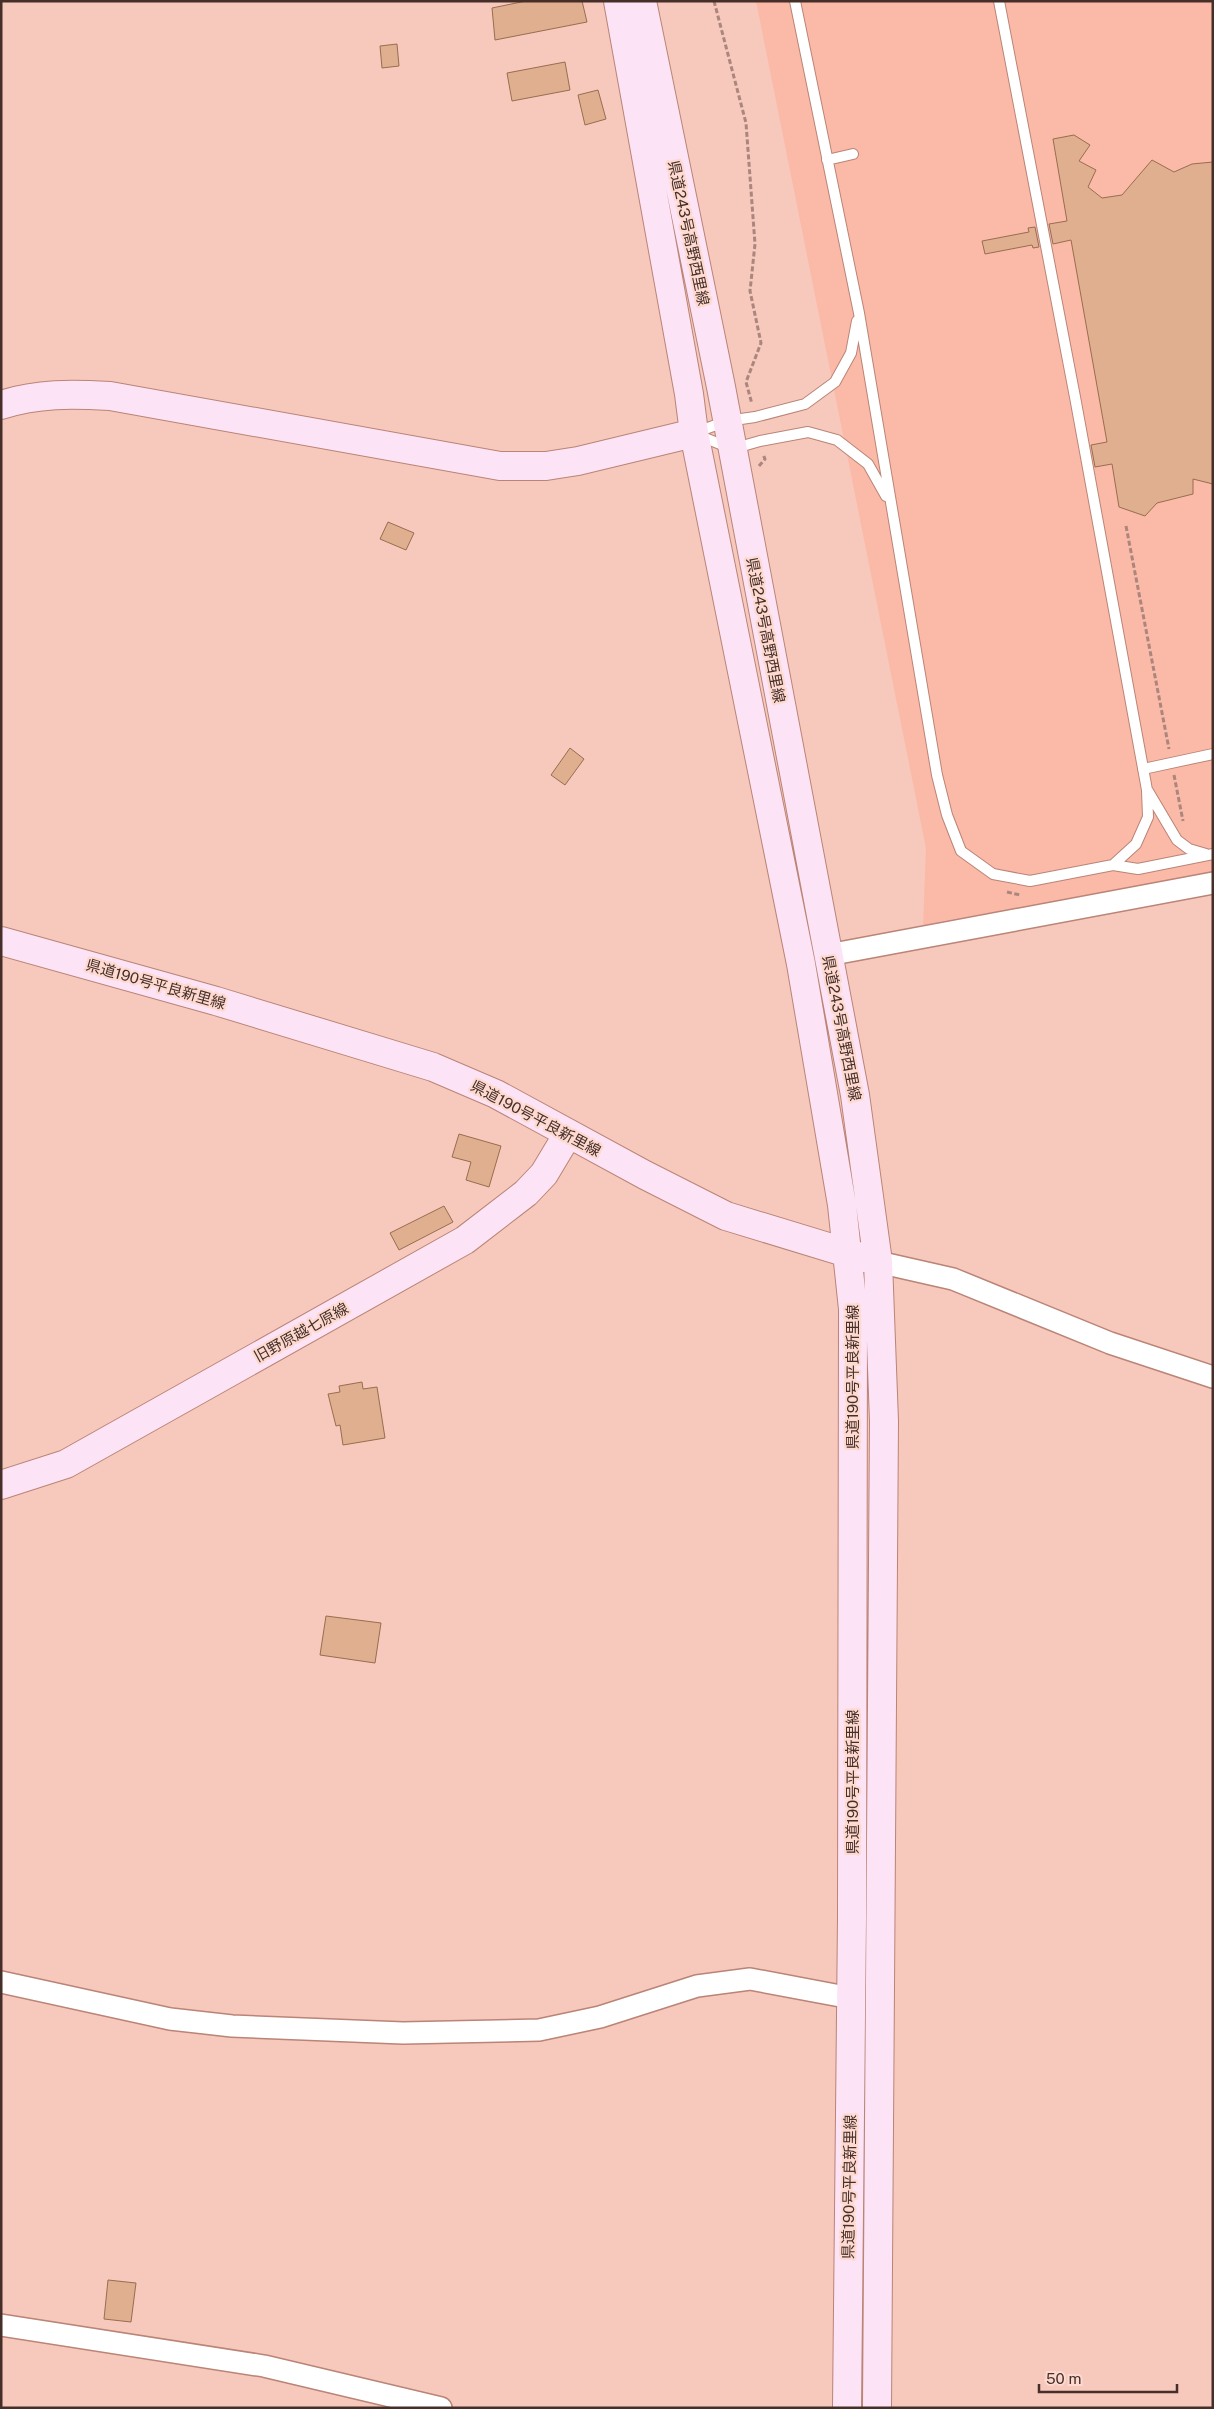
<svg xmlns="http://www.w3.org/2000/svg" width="1214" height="2409" viewBox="0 0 1214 2409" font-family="'Public Sans','Noto Sans JP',sans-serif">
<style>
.built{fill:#fbb9a7}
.building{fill:#dfaf8f;stroke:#996d4f}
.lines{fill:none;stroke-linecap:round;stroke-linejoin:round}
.lane-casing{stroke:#ba8476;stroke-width:12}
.street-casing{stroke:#ba8476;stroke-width:24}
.secondary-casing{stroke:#ba8476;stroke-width:30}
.path{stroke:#ab867d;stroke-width:3;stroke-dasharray:5 2.5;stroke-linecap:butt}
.lane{stroke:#fff;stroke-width:10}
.street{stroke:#fff;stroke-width:21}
.secondary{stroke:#fce4f6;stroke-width:28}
.labels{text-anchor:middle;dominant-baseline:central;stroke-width:4.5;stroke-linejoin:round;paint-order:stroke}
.street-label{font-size:15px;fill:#462f29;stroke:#fdd9cf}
</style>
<rect width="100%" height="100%" fill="#f7c8bc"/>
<!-- built -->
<path class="built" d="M756,1H1213V875L942,921L923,926L926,848Z"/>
<!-- building -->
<path class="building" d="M526,1H582L587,22L495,40L492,8Z
M397,44L399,66L382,68L380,46Z
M565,62L570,90L512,101L507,73Z
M598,90L606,119L585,125L578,95Z
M1074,135L1090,145L1079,161L1096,170L1088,187L1102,198L1122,195L1152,160L1174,172L1192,164L1213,162V484L1193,479V494L1157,503L1145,516L1119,507L1112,464L1095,467L1091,445L1107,442L1071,240L1053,244L1049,224L1067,221L1053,139Z
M1035,227L1039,247L1033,248L1032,245L985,254L982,241L1029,232L1028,228Z
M388,522L414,533L406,550L380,539Z
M570,748L584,759L565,785L551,775Z
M459,1134L501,1146L489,1187L466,1180L471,1162L452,1157Z
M444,1206L453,1222L399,1250L390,1233Z
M362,1382L363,1389L377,1387L385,1438L343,1445L340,1425L336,1426L328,1394L340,1392L339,1386Z
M326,1616L381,1623L375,1663L320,1655Z
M108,2280L136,2283L131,2322L104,2319Z"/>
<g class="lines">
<!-- lane casing -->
<g class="lane-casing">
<path id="lane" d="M795,1L859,313L937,775L947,815L961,851L993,874L1030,881L1113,865L1136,844L1148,817L1147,790L1075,397L999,1
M827,160L853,154
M694,433L727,421L755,417L805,404L835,382L851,353L857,321
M698,435L732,449L760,441L808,432L837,440L868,464L886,496
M1143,769L1213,754
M1148,791L1177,840L1189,849L1206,854
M1113,865L1138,869L1213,854"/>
</g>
<!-- street casing -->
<g class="street-casing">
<path id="street" d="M828,955L1213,883
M878,1262L953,1279L1110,1343L1213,1377
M1,1982L170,2019L232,2026L403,2033L539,2030L600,2017L697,1986L750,1979L851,1998
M1,2325L264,2366L441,2408"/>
</g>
<!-- secondary casing -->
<g class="secondary-casing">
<path id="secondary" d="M618,1L689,394L694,433L801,964L842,1205L853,1309L852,1917L847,2408
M642,1L721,387L855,1095L878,1262L884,1421L877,2408
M1,405C38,393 72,394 110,396L500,466H546L578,461L694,433
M1,941L216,1001L433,1067L496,1094L645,1175L726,1216L864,1258
M1,1485L66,1464L465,1240L526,1193L544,1174L568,1134"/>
</g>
<!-- path -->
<path class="path" d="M714,1L746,123L755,244L750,291L761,343L746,382L752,404
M759,466L765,459L763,454
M1126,526L1169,749
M1174,775L1183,821
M1007,892L1020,895"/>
<!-- lane -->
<use href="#lane" class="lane"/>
<!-- street -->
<use href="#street" class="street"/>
<!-- secondary -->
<use href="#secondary" class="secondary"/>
</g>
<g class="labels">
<!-- street labels -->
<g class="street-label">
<text transform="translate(689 233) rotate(78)">県道243号高野西里線</text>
<text transform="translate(766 630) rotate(79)">県道243号高野西里線</text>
<text transform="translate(156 984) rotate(16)">県道190号平良新里線</text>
<text transform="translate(842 1028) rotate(79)">県道243号高野西里線</text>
<text transform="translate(536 1118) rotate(28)">県道190号平良新里線</text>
<text transform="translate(301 1332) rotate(-29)">旧野原越七原線</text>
<text transform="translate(852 1377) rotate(-90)">県道190号平良新里線</text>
<text transform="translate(852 1782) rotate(-90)">県道190号平良新里線</text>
<text transform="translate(849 2187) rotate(-89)">県道190号平良新里線</text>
</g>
</g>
<!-- border -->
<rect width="1214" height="2409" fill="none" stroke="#462f29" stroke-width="5"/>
<!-- scale -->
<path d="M1039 2384v8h138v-8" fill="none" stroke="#462f29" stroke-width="2.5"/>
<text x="1046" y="2384" font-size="15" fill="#462f29" stroke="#fdd9cf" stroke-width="4" paint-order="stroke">50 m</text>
</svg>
